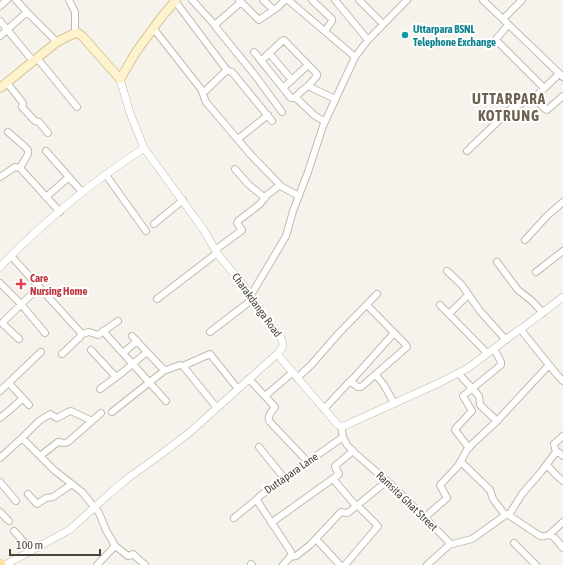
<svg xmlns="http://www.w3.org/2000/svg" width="563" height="565" viewBox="0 0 563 565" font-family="'Asap Condensed',sans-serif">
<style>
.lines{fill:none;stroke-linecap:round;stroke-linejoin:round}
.minor-casing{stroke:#c2bbae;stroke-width:8}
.tertiary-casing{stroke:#c2bbae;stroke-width:8}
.secondary-casing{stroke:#d6c79b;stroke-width:10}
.primary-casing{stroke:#e6c16a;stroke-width:10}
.minor{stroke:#fff;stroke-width:6}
.tertiary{stroke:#fff;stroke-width:7}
.secondary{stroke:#fff3cd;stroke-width:8}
.primary{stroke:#ffe39c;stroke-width:9}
.culture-dot{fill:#0f9aa8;stroke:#fff;stroke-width:1.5}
.health-dot{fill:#e0444e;stroke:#fff;stroke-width:1.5}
.labels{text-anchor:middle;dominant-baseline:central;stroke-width:4;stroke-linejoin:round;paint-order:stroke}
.culture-label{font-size:11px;font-weight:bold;fill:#0d838f;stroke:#fff;text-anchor:start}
.health-label{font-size:11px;font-weight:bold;fill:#be3a42;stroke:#fff;text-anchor:start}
.street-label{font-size:11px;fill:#4b4439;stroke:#fff}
.district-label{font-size:15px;font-weight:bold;letter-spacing:1px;fill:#6e6250;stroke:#fff}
</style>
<rect width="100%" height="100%" fill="#f6f3ec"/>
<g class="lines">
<!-- minor casing -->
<g class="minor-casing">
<path id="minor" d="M16,0L27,12L57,42
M69,0L75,12V33
M192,0L215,25
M239,0L259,20L278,7L285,0
M263,0L274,10
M288,0L355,57
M312,0L332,19V21L325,31
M335,0L368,40
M359,0L383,24
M483,0L563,77
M175,1L226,69V71L203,93
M241,2L217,23L215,26L254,74L282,112
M0,6L7,0
M503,19L522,0
M0,21L33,61
M508,25L497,38L496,40L544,88
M153,28L201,89L206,102L250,154L282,187L299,196
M0,36L27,12
M254,52L291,98H294L305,88L308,86L335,99
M269,53L292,80
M37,58L77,107
M261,61L282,41L284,40L317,74V76L308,86
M226,70L232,72L272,121
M7,83L23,103L22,107L35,121L39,122L48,133
M283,88L308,65
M295,97L314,115L325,122
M534,98L559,74
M8,132L24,146L28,150V154L20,168
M238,139L268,115
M46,151L82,192
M467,151L512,108L532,98H534L545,109L547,110L563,96
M235,169L248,184L265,198
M106,175L146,231
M0,177L15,167L20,168L60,212
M46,197L69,177
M154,224L183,200
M525,240L547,216L563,202
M215,250L241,231L242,230L237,223L238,221L260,204L267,195L280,185
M11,256L81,333L80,337L62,354
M497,262L518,290L532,301L543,313
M447,271L461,284L480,311L506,340
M536,272L563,251
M0,283L21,304L45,333
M251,295L286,236L293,211L308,172L323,126L355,57L368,40L407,0
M157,299L217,253
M440,305L487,353
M449,314L468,295
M521,330L558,376L563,381
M103,331L166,401
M210,332L253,299
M82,334L89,332L98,335L118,321
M132,336L163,369L166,370L180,365L183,366L217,408
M19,339L3,324V322L39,287
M91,350L116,377
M123,353L137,341
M183,366L210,354L238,389
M458,373L479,396L480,405L497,421
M376,375L384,385L394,403
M297,378L311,365L339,333L377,294
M249,379L275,407C272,412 266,416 270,422L307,461
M351,381L394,333
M9,383L29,405
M100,389L123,372L147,352
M0,391L41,352
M265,396L292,373
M324,409L350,381L358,387H361L407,347L406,345L367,305
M112,412L165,370
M0,418L11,409L23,398
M343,437L347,445L356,454L397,490L449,542L448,546L427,565
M22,438L39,421L50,414L57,418L68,412L71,411L92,421
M259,447L284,478
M469,448L455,430L456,428L472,411L463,396L501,365V362L494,349
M556,452L554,444L563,436
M40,456L58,442L65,443L68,442L101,413
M0,458L22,438L54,470L82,492L99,513L106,530L114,544V547L97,565
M461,462L490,490L493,499L505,515
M547,465L557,476L563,481
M333,479L356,506L359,507L378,526L345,565
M0,482L16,501
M28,494L37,504L46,498L53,497L72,484
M0,512L9,521
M509,515L522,494L541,472L556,452H558L563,456
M234,518L257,499
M424,518L447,498L440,485L458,466L468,448L497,421L549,365
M271,523L338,475L339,474L335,467V466L353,451
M14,531L31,550
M549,535L563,522
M316,539L340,565
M514,543L536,565
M114,545L128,556H129L133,554L145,565
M449,545L472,539L507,514L540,536C545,537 546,535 550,535C555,536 560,545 563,548
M290,557L296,556L310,545L341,512L347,513L349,512L387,481
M251,564L252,565
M283,565L290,557L291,554V552L258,502L257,499L261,495L343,437L341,426"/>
</g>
<!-- tertiary casing -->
<g class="tertiary-casing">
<path id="tertiary" d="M120,79L130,113L144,148L203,229L217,253L251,295L260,311L281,338L283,344L282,348L277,354L338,425L341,426H344L439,383L468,368L520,329L521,330
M0,267C43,222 92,182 144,148
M521,329L563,297
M5,565L69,530L75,525L109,494L128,478L156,458L189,433L277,354"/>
</g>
<!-- secondary casing -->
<g class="secondary-casing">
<path id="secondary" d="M0,88L57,42L75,33H78L83,37L120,79L136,52L160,19L176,0"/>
</g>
<!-- primary casing -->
<g class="primary-casing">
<path id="primary" d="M0,564L1,565"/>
</g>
<!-- minor -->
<use href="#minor" class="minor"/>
<!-- tertiary -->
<use href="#tertiary" class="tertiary"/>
<!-- secondary -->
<use href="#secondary" class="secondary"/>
<!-- primary -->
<use href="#primary" class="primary"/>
</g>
<!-- markers -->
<circle class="culture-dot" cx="405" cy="35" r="4"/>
<path class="health-dot" d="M19 278h4v4h4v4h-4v4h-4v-4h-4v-4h4z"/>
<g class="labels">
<!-- culture labels -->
<g class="culture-label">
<text x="413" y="29">Uttarpara BSNL<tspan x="413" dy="13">Telephone Exchange</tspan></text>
</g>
<!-- health labels -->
<g class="health-label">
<text x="30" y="278">Care<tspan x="30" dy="13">Nursing Home</tspan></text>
</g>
<!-- street labels -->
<g class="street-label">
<text transform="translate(257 305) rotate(54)">Charakdanga Road</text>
<text transform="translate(291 473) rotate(-35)">Duttapara Lane</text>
<text transform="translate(407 501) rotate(44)">Ramsita Ghat Street</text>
</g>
<!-- district labels -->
<g class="district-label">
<text x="509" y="98">UTTARPARA<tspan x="509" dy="17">KOTRUNG</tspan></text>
</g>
</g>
<!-- scale -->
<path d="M10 549v6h90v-6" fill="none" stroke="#4b4439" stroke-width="2"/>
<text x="16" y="549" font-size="12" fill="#4b4439" stroke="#ffffff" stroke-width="3" paint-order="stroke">100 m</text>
</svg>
